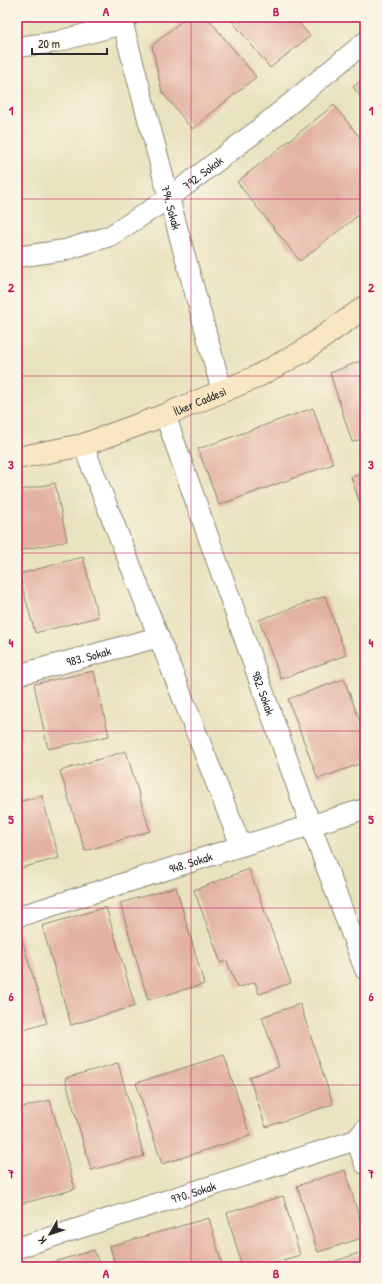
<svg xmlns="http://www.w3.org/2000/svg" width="382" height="1284" viewBox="0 0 382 1284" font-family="'Patrick Hand',sans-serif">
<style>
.building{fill:#e2b1a2}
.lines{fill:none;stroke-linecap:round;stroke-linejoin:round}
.minor-casing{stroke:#8a8674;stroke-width:22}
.secondary-casing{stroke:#8a8674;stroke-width:24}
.minor{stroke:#fff;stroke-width:20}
.secondary{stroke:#f9e7c3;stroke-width:22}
.grid{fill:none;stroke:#c2185b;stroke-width:1;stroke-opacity:0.55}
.labels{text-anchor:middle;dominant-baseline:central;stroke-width:3.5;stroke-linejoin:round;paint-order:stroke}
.street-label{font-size:12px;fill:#2b2b2b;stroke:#fcf5e5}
.neatline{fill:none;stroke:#c2185b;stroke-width:1.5}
.grid-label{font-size:13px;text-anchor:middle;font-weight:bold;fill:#c2185b}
</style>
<rect width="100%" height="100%" fill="#fcf5e5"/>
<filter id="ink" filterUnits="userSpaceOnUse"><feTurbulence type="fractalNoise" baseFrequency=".025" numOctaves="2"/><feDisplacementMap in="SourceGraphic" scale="8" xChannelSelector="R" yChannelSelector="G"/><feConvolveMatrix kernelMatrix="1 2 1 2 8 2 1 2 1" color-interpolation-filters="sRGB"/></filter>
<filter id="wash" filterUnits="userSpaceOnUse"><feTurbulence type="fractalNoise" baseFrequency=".012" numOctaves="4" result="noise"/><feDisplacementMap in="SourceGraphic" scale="16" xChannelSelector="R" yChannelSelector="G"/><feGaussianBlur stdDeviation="0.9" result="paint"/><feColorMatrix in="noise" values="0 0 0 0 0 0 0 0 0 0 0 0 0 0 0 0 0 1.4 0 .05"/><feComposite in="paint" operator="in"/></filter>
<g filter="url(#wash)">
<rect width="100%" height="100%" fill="#e9e2be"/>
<g id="blocks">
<!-- building -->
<path class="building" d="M186,17H207L256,77L192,129L162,92L152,46Z
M229,17H294L310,36L270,68Z
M365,77V102L353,87Z
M334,105L365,144V210L300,261L237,182Z
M365,359V438L352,442L330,373Z
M313,408L333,464L219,505L198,449Z
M365,473V518L351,477Z
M55,483L67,541L17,551V491Z
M83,557L98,617L35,633L19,574Z
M325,596L346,655L281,679L259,620Z
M94,671L109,736L48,749L34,684Z
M344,679L365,735V762L318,779L288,699Z
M17,722L22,737L17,738Z
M17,743L21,757L17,759Z
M126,751L150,831L85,851L60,771Z
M42,796L59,858L17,869V802Z
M249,869L291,983L259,994L255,982L237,988L227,961L221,963L194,890Z
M176,887L204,984L148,1000L120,903Z
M106,907L135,1006L71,1025L42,926Z
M20,933L47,1023L17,1032V934Z
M300,1004L333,1104L266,1127L249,1077L279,1067L262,1017Z
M224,1055L250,1136L162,1164L136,1083Z
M118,1063L144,1156L91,1170L65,1078Z
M50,1100L75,1189L17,1205V1109Z
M345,1170L365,1237L318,1252L297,1186Z
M283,1196L300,1255L258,1267H242L227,1213Z
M209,1218L222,1264L211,1267H116L110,1246Z
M94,1250L100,1267H43V1265Z
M365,1251V1267H318Z"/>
</g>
</g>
<g filter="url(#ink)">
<use href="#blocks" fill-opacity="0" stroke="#8a8674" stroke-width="1"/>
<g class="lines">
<!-- minor casing -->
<g class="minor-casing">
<g id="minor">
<path id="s1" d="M121,17L169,198L222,391"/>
<path d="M17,47L56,42L122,24L128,17"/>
<path id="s2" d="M17,257L65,250L110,236L169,198L258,130L365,42"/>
<path id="s3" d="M165,415L311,826L365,970"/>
<path d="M83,445L241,846"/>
<path id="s4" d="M17,675L159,637"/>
<path id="s5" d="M17,917L241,846L365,809"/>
<path d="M356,1140L365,1164"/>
<path id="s6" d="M17,1248L356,1140L365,1129"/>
</g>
</g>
<!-- secondary casing -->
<g class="secondary-casing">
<g id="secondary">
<path id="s7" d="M17,458L83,445L165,415L254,378L302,352L365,307"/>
</g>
</g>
<!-- minor -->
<use href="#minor" class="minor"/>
<!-- secondary -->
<use href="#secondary" class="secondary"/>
</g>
</g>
<!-- grid -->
<path class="grid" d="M191,17V1267M17,199H365M17,376H365M17,553H365M17,731H365M17,908H365M17,1085H365"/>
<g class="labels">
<!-- street labels -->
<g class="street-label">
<text stroke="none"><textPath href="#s2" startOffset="208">792. Sokak</textPath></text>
<text stroke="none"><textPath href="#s1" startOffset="197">794. Sokak</textPath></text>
<text stroke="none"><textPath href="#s7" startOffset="192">İlker Caddesi</textPath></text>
<text stroke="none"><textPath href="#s4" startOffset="74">983. Sokak</textPath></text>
<text stroke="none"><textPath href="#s3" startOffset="295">982. Sokak</textPath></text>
<text stroke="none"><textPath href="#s5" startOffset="182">948. Sokak</textPath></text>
<text stroke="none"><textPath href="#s6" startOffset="185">970. Sokak</textPath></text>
</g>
</g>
<!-- margin -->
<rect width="382" height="1284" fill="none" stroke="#fcf5e5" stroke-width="44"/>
<!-- north arrow -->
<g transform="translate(50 1234) rotate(231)" stroke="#fcf5e5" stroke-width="3" paint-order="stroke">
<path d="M0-3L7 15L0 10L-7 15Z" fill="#2b2b2b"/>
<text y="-6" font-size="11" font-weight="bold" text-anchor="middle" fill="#2b2b2b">K</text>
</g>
<!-- scale -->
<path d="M32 48v6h75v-6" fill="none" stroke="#2b2b2b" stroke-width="2"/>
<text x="38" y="48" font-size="12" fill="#2b2b2b" stroke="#fcf5e5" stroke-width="3" paint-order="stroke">20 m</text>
<rect x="22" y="22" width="338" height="1240" class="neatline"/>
<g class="grid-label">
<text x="106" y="16">A</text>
<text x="276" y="16">B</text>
<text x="11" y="115">1</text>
<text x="371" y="115">1</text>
<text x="11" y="292">2</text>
<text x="371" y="292">2</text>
<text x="11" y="469">3</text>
<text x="371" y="469">3</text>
<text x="11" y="647">4</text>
<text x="371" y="647">4</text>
<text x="11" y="824">5</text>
<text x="371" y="824">5</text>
<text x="11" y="1001">6</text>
<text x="371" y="1001">6</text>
<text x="11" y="1178">7</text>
<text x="371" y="1178">7</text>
<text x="106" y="1278">A</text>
<text x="276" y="1278">B</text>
</g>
</svg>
